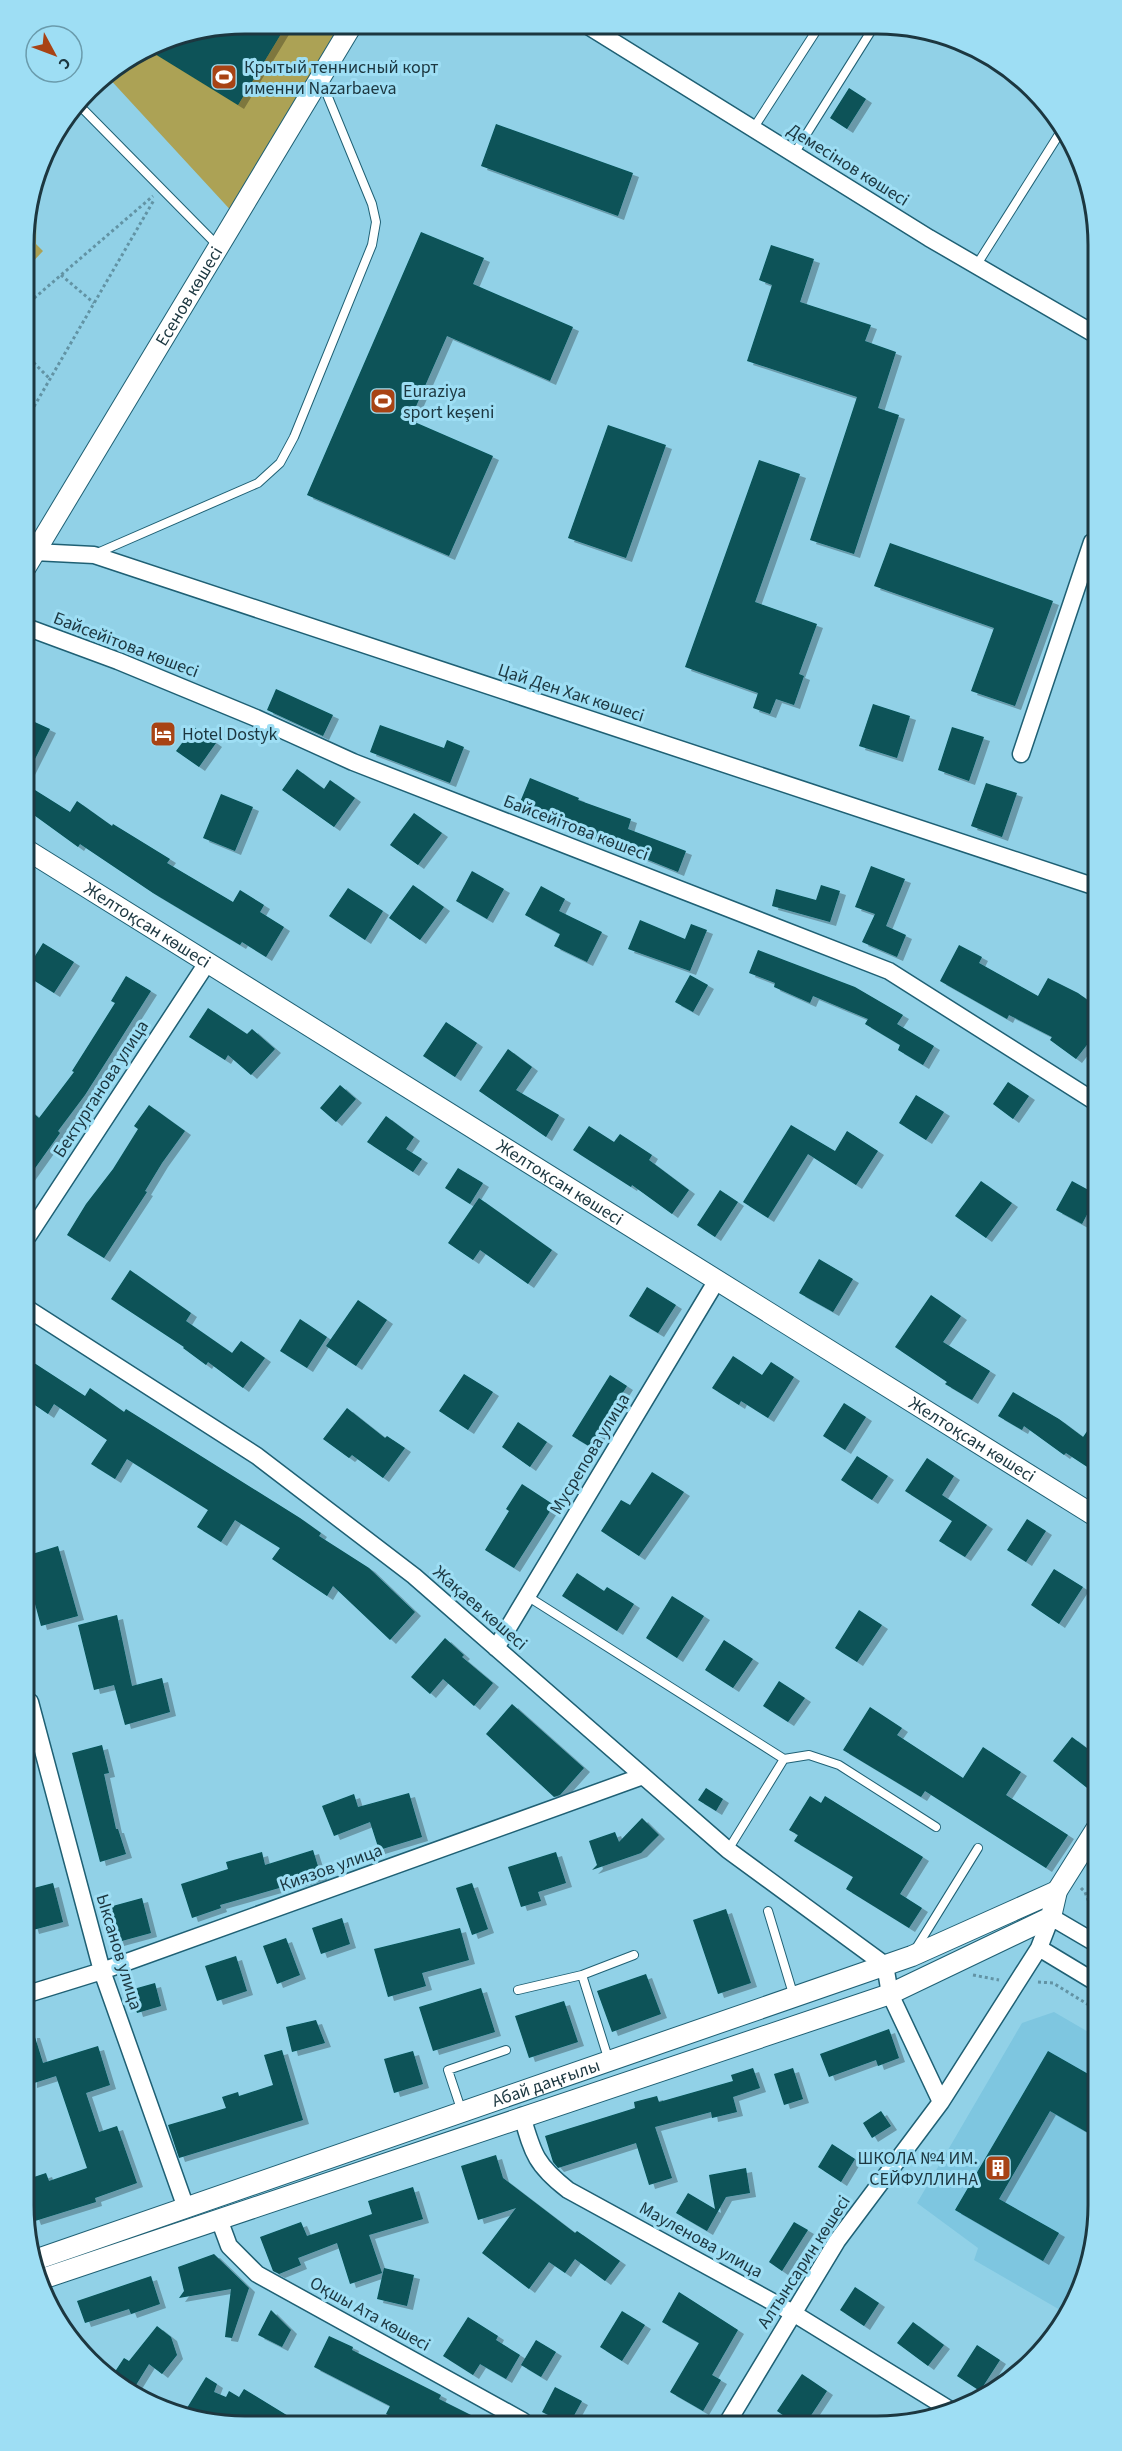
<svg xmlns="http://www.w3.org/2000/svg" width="1122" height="2451" viewBox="0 0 1122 2451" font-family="'Source Sans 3',sans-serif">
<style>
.built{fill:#7ec6e0}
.green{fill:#aca255}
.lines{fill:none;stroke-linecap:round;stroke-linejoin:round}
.stream{stroke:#1b97b9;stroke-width:5}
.building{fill:#075358;filter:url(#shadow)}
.service-casing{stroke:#1f6074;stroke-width:10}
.minor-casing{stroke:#1f6074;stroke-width:19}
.tertiary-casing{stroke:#1f6074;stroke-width:22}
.path{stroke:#6293a4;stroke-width:3;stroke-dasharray:3 3;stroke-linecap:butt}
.service{stroke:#fff;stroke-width:8}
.minor{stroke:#fff;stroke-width:16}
.tertiary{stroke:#fff;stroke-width:20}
.labels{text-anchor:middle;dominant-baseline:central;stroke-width:6;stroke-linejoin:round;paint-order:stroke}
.poi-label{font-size:18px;fill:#1c3740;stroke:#9edef4;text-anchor:start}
.street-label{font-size:18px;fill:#1c3740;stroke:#9edef4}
.rim{fill:none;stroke:#1c3740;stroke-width:3}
</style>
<defs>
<filter id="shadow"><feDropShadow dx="6" dy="4" stdDeviation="0" flood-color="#0004"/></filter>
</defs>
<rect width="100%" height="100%" fill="#91d1e7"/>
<!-- built -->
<path class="built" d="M1054,2012L1097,2037V2221L1081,2290L1067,2314L974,2260L978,2248L917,2203L1022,2023Z"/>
<!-- green -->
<path class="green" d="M245,24L350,25L236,216L106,75L161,41Z
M37,183L36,244L43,251L25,270V230Z"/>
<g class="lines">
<!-- stream -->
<path class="stream" d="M315,24L330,31L333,25"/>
</g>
<!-- building -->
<path class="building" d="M245,24H287L238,105L147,49L161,41Z
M849,88L866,99L847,129L830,118Z
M496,124L633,173L618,216L481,166Z
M421,232L484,258L473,284L573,327L550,381L447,336L410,420L493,456L449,556L307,495Z
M771,245L814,259L800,302L871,325L865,341L896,352L878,408L899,415L854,554L810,540L857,397L747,361L772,285L759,280Z
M608,425L666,445L626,558L568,538Z
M759,460L800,474L755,602L817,624L799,674L804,676L794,705L776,699L770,714L753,708L758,693L685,667Z
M890,543L1053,601L1015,706L971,691L994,628L874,586Z
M276,689L333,715L323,736L267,710Z
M873,704L910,716L897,758L859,746Z
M26,718L50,729L26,777Z
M380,725L444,748L447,740L464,747L450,783L370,752Z
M194,727L216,743L199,767L176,751Z
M952,727L984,737L969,781L938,770Z
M297,769L324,789L330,780L355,798L334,827L282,790Z
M530,778L579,798L578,800L631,819L628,829L686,851L678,872L518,807Z
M986,783L1017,793L1002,837L971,826Z
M35,790L70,812L77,801L112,826L113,824L170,859L167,863L233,902L240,890L264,905L260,912L284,927L266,957L242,942L240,945L153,893L80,844L78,847L27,810V804Z
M221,794L253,807L235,851L203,838Z
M414,813L442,833L418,865L390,845Z
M871,866L905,879L886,926L906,935L897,957L862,942L875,914L855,907Z
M472,871L504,889L487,919L456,901Z
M413,885L444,907L420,940L389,918Z
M821,885L840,891L830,922L772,906L776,889L816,900Z
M541,886L565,899L559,911L602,932L587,962L554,946L560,934L525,915Z
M348,888L383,911L365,940L329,916Z
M640,920L685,939L691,924L707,930L690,971L628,949Z
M43,943L74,962L54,993L27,976V969Z
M959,945L982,957L979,963L1038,996L1048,978L1078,993L1093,1004V1037L1076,1059L1050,1040L1052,1037L1009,1015L1007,1019L940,981Z
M758,950L855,987L903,1015L897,1024L934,1046L923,1065L898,1050L900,1045L865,1024L868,1019L813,996L810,1003L774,987L775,983L749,973Z
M690,975L708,985L693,1012L675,1002Z
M126,976L151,991L85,1095L58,1131L60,1133L28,1178V1109L39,1118L74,1072L72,1071L115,1003L111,1001Z
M208,1008L247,1034L252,1029L275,1049L251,1075L228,1055L225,1060L189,1037Z
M446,1022L477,1043L455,1077L423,1056Z
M508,1049L532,1067L516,1090L559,1115L546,1137L479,1091Z
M1008,1082L1029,1096L1013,1119L993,1104Z
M340,1085L356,1099L336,1122L320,1108Z
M916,1095L944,1112L926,1140L899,1123Z
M149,1105L185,1131L162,1163L145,1191L147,1192L104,1258L67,1235L86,1204L113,1169L138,1129L134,1126Z
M386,1116L414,1137L406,1149L422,1159L413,1172L367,1142Z
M791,1125L835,1151L847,1131L878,1151L856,1185L808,1154L768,1218L743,1202Z
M589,1126L614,1142L620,1134L652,1155L649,1160L689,1190L672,1214L632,1185L631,1187L573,1150Z
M458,1168L483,1183L470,1204L445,1188Z
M981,1181L1012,1203L986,1238L955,1216Z
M1072,1181L1094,1193V1201L1082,1224L1056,1210Z
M720,1190L738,1202L715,1237L697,1225Z
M479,1198L552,1250L528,1284L480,1250L473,1260L448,1243Z
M819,1259L853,1279L833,1312L799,1293Z
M130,1270L191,1313L186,1321L232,1353L241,1341L265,1358L243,1388L208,1362L206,1365L183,1348L184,1347L111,1299Z
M647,1287L676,1305L658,1333L629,1316Z
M931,1295L961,1316L943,1342L990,1371L972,1400L945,1384L947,1382L895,1347Z
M358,1300L387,1320L356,1366L326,1346Z
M300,1319L327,1337L307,1368L280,1351Z
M733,1356L762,1375L771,1362L794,1377L768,1418L741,1401L739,1405L712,1388Z
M28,1359L85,1396L90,1388L124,1412L126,1409L300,1518L321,1533L319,1536L369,1568L415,1612L390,1640L333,1586L327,1596L272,1559L280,1548L235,1520L221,1542L197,1527L208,1510L127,1459L115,1479L91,1464L107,1440L54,1404L48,1414L29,1401Z
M464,1374L493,1392L468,1430L439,1411Z
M610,1375L627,1386L604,1422L606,1424L592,1448L572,1436Z
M1013,1392L1059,1419L1083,1437L1095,1420V1472L1066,1453L1064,1455L1024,1426L1022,1430L998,1416Z
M844,1403L866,1417L845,1450L823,1436Z
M347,1408L385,1438L387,1436L405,1448L383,1478L352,1455L349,1458L323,1439Z
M518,1422L547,1442L530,1467L502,1447Z
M857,1456L888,1476L872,1500L841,1480Z
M927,1458L954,1476L942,1495L987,1525L965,1557L939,1541L952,1521L905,1491Z
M652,1472L684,1492L639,1556L601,1531L621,1500L630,1505Z
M522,1484L554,1505L514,1568L485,1550L509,1511L506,1509Z
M1027,1519L1046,1531L1026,1562L1007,1550Z
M58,1546L78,1616L41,1626L32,1593H34L29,1575V1555Z
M1054,1569L1083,1587L1059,1624L1031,1605Z
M577,1573L604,1591L607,1587L634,1604L617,1631L562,1596Z
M672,1596L704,1616L677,1658L646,1638Z
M859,1610L882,1625L857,1662L835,1648Z
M117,1615L132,1686L162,1678L170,1712L125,1725L114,1685L94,1690L78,1625Z
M445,1638L464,1655L462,1657L493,1683L474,1706L443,1679L430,1694L411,1677Z
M724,1640L753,1659L733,1688L705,1670Z
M779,1681L805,1698L788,1722L763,1706Z
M512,1704L584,1768L560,1795L554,1797L486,1734Z
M870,1707L902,1728L897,1735L963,1778L983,1747L1021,1772L1006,1795L1068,1835L1046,1868L925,1791L921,1797L843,1750Z
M1072,1737L1096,1755V1795L1053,1761Z
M102,1745L109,1773L104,1774L116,1829H118L126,1854L100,1862L72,1753Z
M706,1788L723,1799L716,1811L698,1800Z
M409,1793L422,1837L379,1850L370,1822L334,1836L322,1806L354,1794L358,1807Z
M810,1796L821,1803L825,1796L923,1857L900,1894L922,1908L909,1928L846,1889L853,1877L794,1841L798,1835L789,1830Z
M642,1818L659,1835L641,1853L592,1870L597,1865L589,1841L615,1832L619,1842Z
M313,1850L321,1876L220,1905L221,1908L192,1918L181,1884L228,1869L226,1862L262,1852L265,1865Z
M556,1852L566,1883L538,1892L541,1901L521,1907L508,1867Z
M53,1883L63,1922L33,1930L30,1920V1889Z
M472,1883L488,1929L472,1935L456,1888Z
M142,1898L151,1933L118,1942L109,1907Z
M726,1909L751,1983L718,1994L693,1920Z
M342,1918L350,1944L321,1954L312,1928Z
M460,1928L469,1960L422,1973L426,1986L388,1997L374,1949Z
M286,1938L300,1975L277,1984L263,1946Z
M236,1956L247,1991L217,2001L205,1966Z
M646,1974L661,2014L612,2032L597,1991Z
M155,1983L161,2006L137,2013L130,1990Z
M481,1988L495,2032L433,2051L419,2007Z
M564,2001L578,2042L529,2058L515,2016Z
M316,2020L325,2043L292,2052L286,2027Z
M889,2029L899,2058L878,2066L876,2060L829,2077L820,2054Z
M31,2034H34L43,2063L98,2046L110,2085L86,2093L99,2132L117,2126L137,2183L95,2198L96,2202L35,2221L31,2210V2178L46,2173L49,2181L87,2168L56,2076L31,2084Z
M282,2050L303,2120L179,2158L168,2125L226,2108L222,2097L238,2092L239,2096L273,2085L264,2055Z
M413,2051L423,2084L394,2093L384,2059Z
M1048,2051L1097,2079V2138L1050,2111L999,2199L1059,2233L1043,2261L955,2210Z
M753,2068L760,2088L733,2097L737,2112L712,2118L711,2112L655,2127L672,2178L649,2185L636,2143L558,2168L553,2162L545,2136L635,2108L634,2102L657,2096L659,2102L733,2081L731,2075Z
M793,2068L803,2099L784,2105L774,2074Z
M881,2111L891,2126L872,2138L863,2123Z
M832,2144L855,2159L841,2182L818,2167Z
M496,2155L503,2178L575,2233L577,2231L620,2261L605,2281L575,2259L565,2273L549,2262L529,2289L482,2253L516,2208L478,2220L461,2166Z
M746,2168L750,2193L726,2197L707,2231L676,2213L688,2193L715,2209L709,2175Z
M413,2187L423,2219L369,2235L382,2273L350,2284L337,2243L298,2258L301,2265L279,2274L273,2271L260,2237L301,2222L307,2236L372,2214L368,2201Z
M794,2222L808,2230L782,2271L769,2262Z
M214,2254L249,2288L232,2338L225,2337L231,2289L179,2298L184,2291L178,2267Z
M384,2268L414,2275L407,2306L377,2299Z
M151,2276L160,2304L131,2314L129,2309L85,2323L77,2301Z
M855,2287L879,2303L864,2326L840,2310Z
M679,2292L738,2330L712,2375L721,2380L703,2411L670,2392L699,2343L662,2322Z
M271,2310L291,2330L282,2347L258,2335Z
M622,2311L645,2325L622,2361L600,2347Z
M468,2317L498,2336L496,2340L520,2355L506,2379L480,2364L473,2375L443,2356Z
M913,2322L944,2345L928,2366L897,2343Z
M157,2326L171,2337L177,2355L162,2374L149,2364L131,2393L110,2379L124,2358L129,2361Z
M329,2336L353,2347L352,2350L441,2395L439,2399L483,2421L402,2422L386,2414L390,2406L314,2367Z
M536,2340L556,2352L541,2377L521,2365Z
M977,2345L1000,2360L980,2391L957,2376Z
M802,2374L827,2391L808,2420H790L777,2411Z
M206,2377L217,2384L214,2392L226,2397L229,2391L239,2397L244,2389L298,2422L202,2423L182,2416Z
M555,2387L582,2401L571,2421H560L542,2412Z"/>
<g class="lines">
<!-- service casing -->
<g class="service-casing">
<path id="service" d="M79,105L218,246
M753,129L818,28
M794,154L873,28
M976,266L1063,128
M95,554L258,483L280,463L294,437L372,245L376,222L372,204L321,80
M527,1596L784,1759L728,1850
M784,1759L809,1755L839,1765L936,1827
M768,1911L794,1997
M915,1950L978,1848
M582,1975L609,2061
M518,1990L582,1975L634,1955
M462,2112L448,2070L506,2050"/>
</g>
<!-- minor casing -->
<g class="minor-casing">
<path id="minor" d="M588,26L929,238L1091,332
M34,552L94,555L1093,886
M26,627L118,661L256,718L353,762L889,971L1094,1101
M1021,754L1092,542
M28,1236L207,963
M28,1309L257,1456L414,1576L728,1850L885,1965L890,1994L941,2102
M496,1648L717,1280
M30,1702L102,1971L186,2208
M1039,1948L1097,1983
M31,1993L102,1971L643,1776
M522,2116C533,2154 536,2165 568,2190L793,2313L952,2411
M219,2219L229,2246L257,2274L523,2421
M729,2420L837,2241L941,2102L1039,1948L1051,1917L1097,1944"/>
</g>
<!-- tertiary casing -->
<g class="tertiary-casing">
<g id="tertiary">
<path id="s1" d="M26,567L352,25"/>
<path id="s2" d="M27,850L1095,1516"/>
<path id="s3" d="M32,2261L912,1956L1057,1891"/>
<path d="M39,2280L890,1994L1051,1917L1057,1891L1096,1829"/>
</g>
</g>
<!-- path -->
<path class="path" d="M61,275L94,303
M25,306L153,196
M25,354L50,379
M25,422L154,200
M1081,1888L1085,1892L1090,1905
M1096,1894L1090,1905L1096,1909
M973,1975L999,1980
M1038,1982L1053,1983L1097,2010"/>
<!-- service -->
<use href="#service" class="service"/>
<!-- minor -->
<use href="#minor" class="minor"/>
<!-- tertiary -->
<use href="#tertiary" class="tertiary"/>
</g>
<!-- icons -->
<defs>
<g id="stadium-square" transform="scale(1.35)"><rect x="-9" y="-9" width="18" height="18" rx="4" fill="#a84314" stroke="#9edef4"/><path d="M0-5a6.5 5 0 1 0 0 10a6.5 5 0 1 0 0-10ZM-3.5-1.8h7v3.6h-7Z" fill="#fff"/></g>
<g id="hotel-square" transform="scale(1.35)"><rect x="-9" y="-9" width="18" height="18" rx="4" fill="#a84314" stroke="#9edef4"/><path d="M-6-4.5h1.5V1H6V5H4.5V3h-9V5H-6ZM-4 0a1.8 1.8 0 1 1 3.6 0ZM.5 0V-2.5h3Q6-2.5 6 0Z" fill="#fff"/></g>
<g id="building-square" transform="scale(1.35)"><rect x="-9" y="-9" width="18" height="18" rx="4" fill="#a84314" stroke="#9edef4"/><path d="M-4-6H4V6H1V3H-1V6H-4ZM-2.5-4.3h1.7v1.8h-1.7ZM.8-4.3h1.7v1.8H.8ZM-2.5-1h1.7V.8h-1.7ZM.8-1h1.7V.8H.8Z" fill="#fff"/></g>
</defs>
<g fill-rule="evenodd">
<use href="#stadium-square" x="224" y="77"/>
<use href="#stadium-square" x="383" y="401"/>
<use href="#hotel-square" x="163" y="734"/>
<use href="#building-square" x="998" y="2168"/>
</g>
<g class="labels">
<!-- poi labels -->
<g class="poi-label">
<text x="244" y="67">Крытый теннисный корт<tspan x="244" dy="21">именни Nazarbaeva</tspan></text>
<text x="403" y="391">Euraziya<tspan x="403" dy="21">sport keşeni</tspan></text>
<text x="182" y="734">Hotel Dostyk</text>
<text x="978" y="2158" text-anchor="end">ШКОЛА №4 ИМ.<tspan x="978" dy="21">СЕЙФУЛЛИНА</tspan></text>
</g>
<!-- street labels -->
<g class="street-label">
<text transform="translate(848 165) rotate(32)">Демесінов көшесі</text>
<text stroke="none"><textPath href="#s1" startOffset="316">Есенов көшесі</textPath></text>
<text transform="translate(126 645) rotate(21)">Байсейітова көшесі</text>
<text transform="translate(571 693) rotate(18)">Цай Ден Хак көшесі</text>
<text transform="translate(576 828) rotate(21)">Байсейітова көшесі</text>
<text stroke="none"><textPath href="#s2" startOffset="142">Желтоқсан көшесі</textPath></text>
<text transform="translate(101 1089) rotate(-57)">Бектурганова улица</text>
<text stroke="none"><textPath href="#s2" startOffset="628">Желтоқсан көшесі</textPath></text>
<text stroke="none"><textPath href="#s2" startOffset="1114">Желтоқсан көшесі</textPath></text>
<text transform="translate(590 1454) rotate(-59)">Мусрепова улица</text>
<text transform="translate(480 1608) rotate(41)">Жақаев көшесі</text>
<text transform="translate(331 1868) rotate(-20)">Киязов улица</text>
<text transform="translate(119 1952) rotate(73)">Ыксанов улица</text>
<text stroke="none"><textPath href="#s3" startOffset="544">Абай даңғылы</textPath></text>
<text transform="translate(701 2240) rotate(29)">Мауленова улица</text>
<text transform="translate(804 2262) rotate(-57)">Алтынсарин көшесі</text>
<text transform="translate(370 2314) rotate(29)">Оқшы Ата көшесі</text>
</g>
</g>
<!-- crop -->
<path d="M0 0H1122V2451H0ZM245 34H877A211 211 0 0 1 1088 245V2205A211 211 0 0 1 877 2416H245A211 211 0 0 1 34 2205V245A211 211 0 0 1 245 34Z" fill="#9edef4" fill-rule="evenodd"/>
<path class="rim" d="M245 34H877A211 211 0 0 1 1088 245V2205A211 211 0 0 1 877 2416H245A211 211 0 0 1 34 2205V245A211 211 0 0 1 245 34Z"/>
<!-- north arrow -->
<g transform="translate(54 54) rotate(131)"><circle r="28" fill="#9edef4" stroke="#6a9bac" stroke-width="1.5"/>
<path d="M0-4.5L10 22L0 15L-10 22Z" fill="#a84314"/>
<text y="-9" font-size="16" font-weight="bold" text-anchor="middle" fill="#1c3740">С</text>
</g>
</svg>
